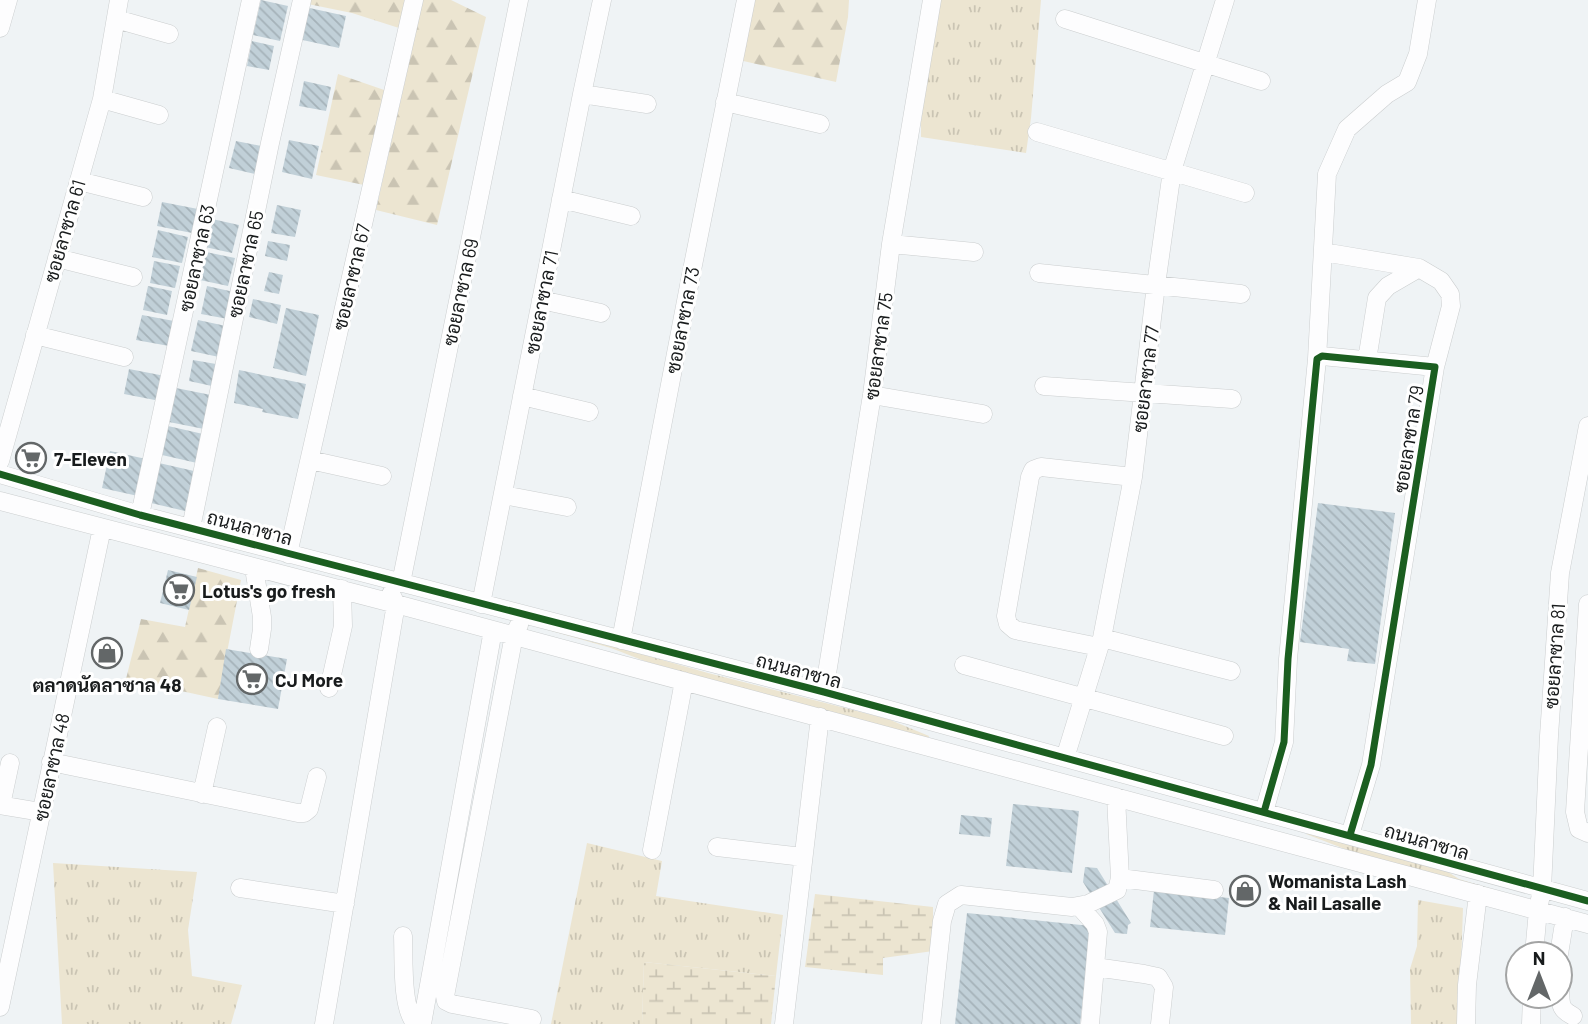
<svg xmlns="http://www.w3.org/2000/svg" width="1588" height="1024" viewBox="0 0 1588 1024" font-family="Barlow,Sarabun,sans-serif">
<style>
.grass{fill:url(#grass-tufts)}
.forest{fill:url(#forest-firs)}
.wetland{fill:url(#wetland-marsh)}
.building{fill:url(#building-back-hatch)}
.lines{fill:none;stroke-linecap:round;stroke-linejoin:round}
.minor-casing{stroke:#cbcecf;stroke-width:19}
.minor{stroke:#fdfdfe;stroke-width:18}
.cycleway-casing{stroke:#fff;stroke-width:11}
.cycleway{stroke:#1b5e20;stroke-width:7}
.labels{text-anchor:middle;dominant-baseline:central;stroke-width:6;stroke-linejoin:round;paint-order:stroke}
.street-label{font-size:19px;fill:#181b1c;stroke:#fff}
.poi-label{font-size:19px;font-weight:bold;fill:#181b1c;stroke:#fff;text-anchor:start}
</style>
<defs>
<pattern id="grass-tufts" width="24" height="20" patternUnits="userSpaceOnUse" patternTransform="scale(1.75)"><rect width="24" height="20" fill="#ece5d1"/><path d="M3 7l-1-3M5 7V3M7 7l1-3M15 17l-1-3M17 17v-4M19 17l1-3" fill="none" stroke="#cac4b3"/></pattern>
<pattern id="forest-firs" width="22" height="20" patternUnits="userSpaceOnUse" patternTransform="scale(1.75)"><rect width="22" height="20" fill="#ece5d1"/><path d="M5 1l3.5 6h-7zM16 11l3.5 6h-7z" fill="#cac4b3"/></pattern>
<pattern id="wetland-marsh" width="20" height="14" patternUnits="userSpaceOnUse" patternTransform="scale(1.75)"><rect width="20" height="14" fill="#ece5d1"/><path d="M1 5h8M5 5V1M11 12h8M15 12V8" fill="none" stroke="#cac4b3"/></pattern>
<pattern id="building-back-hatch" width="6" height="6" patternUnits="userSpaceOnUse" patternTransform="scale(1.75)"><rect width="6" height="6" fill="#c1d0d8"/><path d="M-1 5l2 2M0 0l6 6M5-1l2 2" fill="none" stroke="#a5b2b9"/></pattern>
</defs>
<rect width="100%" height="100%" fill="#eff3f5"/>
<!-- grass -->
<path class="grass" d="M938,0H1041L1031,118L1026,153L921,137V121Z
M543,626L708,673L888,719L929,736L928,739L647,662L611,648L541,628Z
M1311,833L1445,870L1459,879L1502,892L1501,895L1350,851L1306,834Z
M587,843L662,861L656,896L783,915L776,976L644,962L642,1024H551Z
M53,863L197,872L188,930L192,976L242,985L231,1024H62Z
M1418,900L1463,908L1459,1024H1411L1410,969L1417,946Z"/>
<!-- forest -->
<path class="forest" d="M309,0H408L399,28L352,13L308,4Z
M423,0H451L486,17L437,225L376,210Z
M751,0H849L848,17L836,82L739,60Z
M338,74L387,91L364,185L316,175Z
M198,568L241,580L218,699L126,679L141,619L185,627Z"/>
<!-- wetland -->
<path class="wetland" d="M815,894L933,907V951L883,958V975L805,967Z
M644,962L776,976L771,1024H642Z"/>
<!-- building -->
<path class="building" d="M261,0L288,6L280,41L253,35Z
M305,7L346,16L339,48L298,39Z
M252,41L274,46L269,70L247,66Z
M304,81L331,87L326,111L299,106Z
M289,140L319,146L312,179L282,172Z
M236,141L261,146L255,174L229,168Z
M162,202L198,209L192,233L157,226Z
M277,205L301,210L295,237L271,233Z
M212,219L239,225L232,253L205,247Z
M158,230L188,237L182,263L152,257Z
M268,241L290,245L287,261L265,256Z
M206,252L235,258L228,286L200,280Z
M154,261L180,266L175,288L150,283Z
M269,272L283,275L279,294L264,291Z
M148,286L172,291L167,315L143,310Z
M207,286L234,292L228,319L201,314Z
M253,299L281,305L277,324L249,317Z
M286,308L319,315L306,376L273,368Z
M142,315L174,321L169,346L136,340Z
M198,320L226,326L219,357L191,351Z
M193,360L216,364L212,386L189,381Z
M129,369L165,376L160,401L124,394Z
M239,370L306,384L298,419L262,412L263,409L234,403Z
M176,388L211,395L204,429L169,422Z
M168,426L203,434L197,463L162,455Z
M110,451L146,459L138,496L102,488Z
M159,463L194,471L185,511L151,503Z
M1318,503L1395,513L1375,664L1347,661L1349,649L1300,642Z
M168,570L197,577L189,610L160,603Z
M226,649L287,659L278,709L218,699Z
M1013,804L1079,811L1072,873L1006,866Z
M961,815L992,818L990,837L959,834Z
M1085,867L1097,868L1131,923L1128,925L1127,934L1115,933L1083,882Z
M1154,890L1229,898L1225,935L1150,927Z
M967,913L1091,926L1080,1024H955Z"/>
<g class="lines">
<!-- minor casing -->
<g class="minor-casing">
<path id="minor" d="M116,19L169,34
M1065,19L1261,81
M0,28L8,0
M582,94L647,104
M102,99L159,115
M725,102L820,124
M1037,132L1245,193
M79,181L143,197
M561,199L631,216
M891,244L974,252
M1323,252L1419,268L1441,281L1450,294L1451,306L1435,367
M57,258L133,277
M1039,273L1241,294
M541,300L601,313
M35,335L124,357
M1317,359L1327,174L1347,129L1387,94L1407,82L1418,54L1427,0
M1367,360L1377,298L1388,286L1419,268
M1044,386L1232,399
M872,395L983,414
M522,396L589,412
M310,460L382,476
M0,461L102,99L119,0
M0,474L140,515L824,692L1588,901
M503,495L567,507
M0,501L396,604L1588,924
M140,515L251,0
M191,528L270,143L302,0
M288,554L414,0
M254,568L262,617V629L259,649
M401,583L519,0
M481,604L582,94L602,0
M1588,604L1575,812L1579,829L1588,833
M519,625L514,635L445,996L446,1001L452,1004L532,1019
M1102,638L1231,671
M621,640L692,270L746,0
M1099,647L1015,630L1008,624L1006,616L1030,477L1033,470L1041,467L1133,477
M964,665L1224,736
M329,688L343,626L342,589
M824,692L872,395L891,244L932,0
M1065,758L1102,638L1133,477L1156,285L1172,171L1225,0
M51,762L298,813H304L309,809L317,777
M202,794L217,727
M0,805L41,812
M1,805L10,763
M1264,812L1284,742L1288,659L1317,359L1322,356L1435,367L1371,765L1350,835
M717,847L803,857
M652,850L684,681
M1120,878L1214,890
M240,888L345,904
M1079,906L1095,924L1098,932L1090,1024
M403,936C404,958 401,1009 416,1024
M1534,954L1538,910L1542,889L1549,736L1560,573L1588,426
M1559,954L1565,917
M1095,967L1144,974L1158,977L1164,987L1160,1024
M1560,990C1561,1004 1559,1009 1573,1016
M0,1007L102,528
M324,1024L396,604L391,594
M422,1024L493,630
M784,1024L820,717
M931,1024L942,921L947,904L961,895L1072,907L1088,904L1117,890L1120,878L1116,797
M1466,1024L1467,985L1478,894
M1531,1024L1532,996"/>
</g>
<!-- minor -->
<use href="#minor" class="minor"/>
<!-- cycleway casing -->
<g class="cycleway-casing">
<path id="cycleway" d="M0,474L140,515L824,692L1588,901
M1264,812L1284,742L1288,659L1317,359L1322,356L1435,367L1371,765L1350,835"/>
</g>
<!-- cycleway -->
<use href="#cycleway" class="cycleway"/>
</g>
<!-- icons -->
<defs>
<g id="supermarket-ring" transform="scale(1.575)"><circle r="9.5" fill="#fff" stroke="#636768" stroke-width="1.5"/><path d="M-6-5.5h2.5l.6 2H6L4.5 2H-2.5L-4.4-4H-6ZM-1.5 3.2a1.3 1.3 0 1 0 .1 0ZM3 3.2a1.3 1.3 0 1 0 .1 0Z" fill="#636768"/></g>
<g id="shop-ring" transform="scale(1.575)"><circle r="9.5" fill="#fff" stroke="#636768" stroke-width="1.5"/><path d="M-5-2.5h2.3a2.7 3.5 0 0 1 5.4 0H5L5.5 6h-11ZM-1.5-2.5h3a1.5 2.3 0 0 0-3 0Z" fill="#636768"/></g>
</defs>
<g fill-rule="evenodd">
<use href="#supermarket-ring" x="31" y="458"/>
<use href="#supermarket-ring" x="179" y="590"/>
<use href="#shop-ring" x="107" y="653"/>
<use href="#supermarket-ring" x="252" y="679"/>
<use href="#shop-ring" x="1245" y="891"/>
</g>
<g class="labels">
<!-- street labels -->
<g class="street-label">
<text transform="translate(64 231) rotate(-74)">ซอยลาซาล 61</text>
<text transform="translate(196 258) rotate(-78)">ซอยลาซาล 63</text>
<text transform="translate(245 264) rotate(-78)">ซอยลาซาล 65</text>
<text transform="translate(351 277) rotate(-77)">ซอยลาซาล 67</text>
<text transform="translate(460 292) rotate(-78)">ซอยลาซาล 69</text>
<text transform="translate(541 302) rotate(-79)">ซอยลาซาล 71</text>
<text transform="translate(682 320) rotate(-79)">ซอยลาซาล 73</text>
<text transform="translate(878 346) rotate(-82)">ซอยลาซาล 75</text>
<text transform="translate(1145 379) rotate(-83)">ซอยลาซาล 77</text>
<text transform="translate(1408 439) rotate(-81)">ซอยลาซาล 79</text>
<text transform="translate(250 527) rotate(15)">ถนนลาซาล</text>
<text transform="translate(1554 656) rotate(-86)">ซอยลาซาล 81</text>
<text transform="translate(799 670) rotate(15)">ถนนลาซาล</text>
<text transform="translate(51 767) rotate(-78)">ซอยลาซาล 48</text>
<text transform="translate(1427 841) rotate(16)">ถนนลาซาล</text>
</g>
<!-- poi labels -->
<g class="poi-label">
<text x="54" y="458">7-Eleven</text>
<text x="202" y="590">Lotus's go fresh</text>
<text x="275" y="679">CJ More</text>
<text x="107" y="684" text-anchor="middle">ตลาดนัดลาซาล 48</text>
<text x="1268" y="880">Womanista Lash<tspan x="1268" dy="22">&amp; Nail Lasalle</tspan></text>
</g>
</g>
<!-- north arrow -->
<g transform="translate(1539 975)"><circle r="33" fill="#ffffff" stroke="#a3a4a4" stroke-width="2"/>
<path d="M0-5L12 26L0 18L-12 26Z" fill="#636768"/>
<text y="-10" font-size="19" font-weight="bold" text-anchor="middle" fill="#181b1c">N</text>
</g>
</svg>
